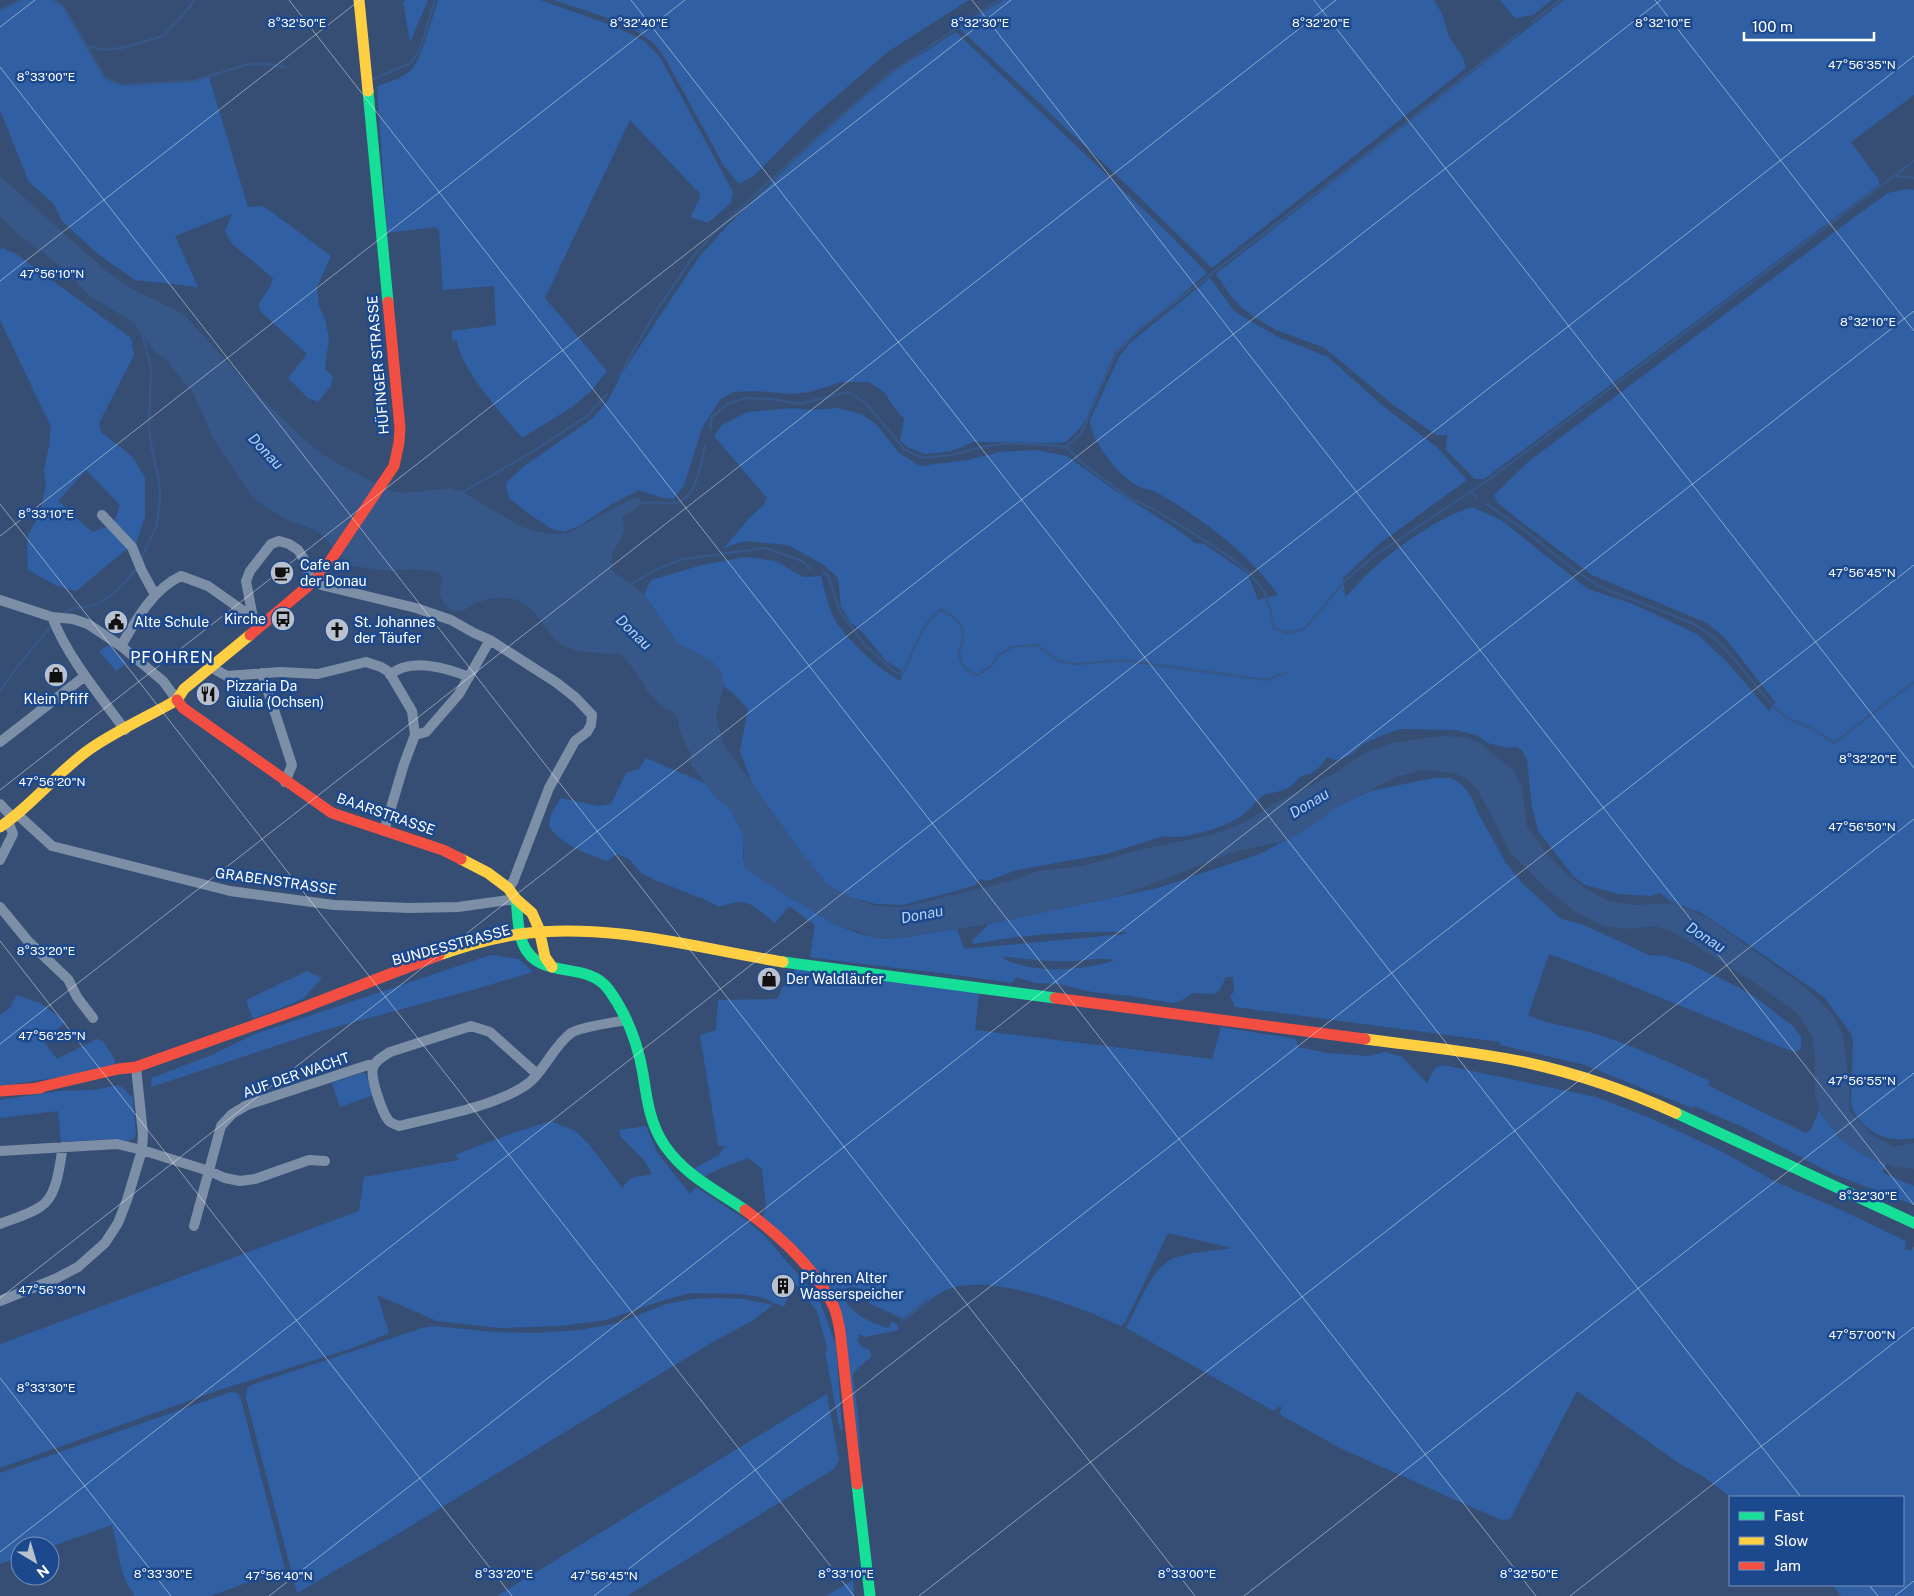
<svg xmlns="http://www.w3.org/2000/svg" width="1914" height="1596" viewBox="0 0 1914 1596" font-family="'Public Sans',sans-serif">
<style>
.green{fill:#3060a3;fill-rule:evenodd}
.water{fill:#365787}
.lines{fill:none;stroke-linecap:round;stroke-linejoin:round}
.stream{stroke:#365787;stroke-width:2.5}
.street{stroke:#7d8fa7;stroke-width:10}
.fast{stroke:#16e098;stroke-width:11}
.slow{stroke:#ffcf43;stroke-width:11}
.jam{stroke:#f24e42;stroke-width:11}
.ticks{fill:none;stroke:#fff;stroke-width:1;stroke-opacity:0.45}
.labels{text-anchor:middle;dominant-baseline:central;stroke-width:5;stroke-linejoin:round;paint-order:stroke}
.street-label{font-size:14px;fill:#fff;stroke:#1c498d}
.poi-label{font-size:14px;fill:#fff;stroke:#1c498d;text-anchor:start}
.water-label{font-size:15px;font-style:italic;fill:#b4d0f4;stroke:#1c498d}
.quarter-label{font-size:16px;letter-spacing:1px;fill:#fff;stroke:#1c498d}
.ticks-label{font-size:12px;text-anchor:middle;fill:#fff;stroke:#1c498d;stroke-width:5;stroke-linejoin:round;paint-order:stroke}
</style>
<rect width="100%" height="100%" fill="#364e73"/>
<!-- green -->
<path class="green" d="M21,0H54L63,6L105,78L122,85L192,81L209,77L248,207L261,206L269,210L331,256L317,287L319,306L325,319L329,338L325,369L333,377L331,386L318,402L308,398L288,378L307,354L260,311L259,304L271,285L273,278L231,243L225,231L233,213L175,236L198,287L135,280L98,254L62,221L54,204L29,182L0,110V10Z
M406,0H428L410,42L403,2Z
M438,0H540L611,25L643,40L660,57L733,192L731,203L708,223L690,217L700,198V194L630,120L545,298L607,371L591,391L572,407L522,438C501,412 462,372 457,340L452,341V331L496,325L494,286L443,290L439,231L436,227L387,233L377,86C389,82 402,79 412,69C420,62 434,13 438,0Z
M554,0H969L889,51L811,118L754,176L739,184L724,166L665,58C660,51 655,43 647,38C621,19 584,11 554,0Z
M1003,0H1434L1442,14L1449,37L1463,57L1466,68L1212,268L1131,189L959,28Z
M1500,0H1552L1533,15L1515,18Z
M1564,0H1914V95L1851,142L1879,180V185L1484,479H1475L1446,450L1447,435H1436L1392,404L1325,348L1274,329L1256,318L1241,307L1231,296L1216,274Z
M956,32L1167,232L1207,273L1115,352L1086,419L1079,429L1066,442L1054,443L973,442L952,451L925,454L907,447L900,440L904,419L893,406L885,393L869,382H842L809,392L791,394L756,391L733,392L720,400L702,428L684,485L674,499L659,497L639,490L610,505L581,525L564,532L550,528L528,513L510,499L506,488L507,482L523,467L593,418L608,400L623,372L699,257L727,226L794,161L855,105L895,71Z
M1907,189L1914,190V1138C1888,1144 1861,1131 1851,1105L1853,1041L1851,1034L1824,997L1800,980L1702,913L1670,901L1660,893L1650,896L1619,894L1585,885L1574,877L1538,831L1532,807L1527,760L1522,750L1516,747L1508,748L1488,743L1476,735L1456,730L1400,729L1381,736L1363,744L1352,754L1341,759L1335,760L1327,757C1321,767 1312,775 1301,776C1296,781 1292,786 1286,789C1279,793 1267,792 1261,797C1254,803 1249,811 1241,816C1227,827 1181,841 1164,836L1106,854L1017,870L987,881L980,879L975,885L963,889L903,905L876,904L850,897L827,884L798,849L751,781L740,751L748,709L733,693L724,686L721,672L678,643L644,595L651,580L702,565L746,557L776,561L803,577L821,576C824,589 827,602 832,614C841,635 880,671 901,681V670L886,661L864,634L850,622L841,607L838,578L824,565L788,545L744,541L724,548L750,517L763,506L767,498L714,436L722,425L748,412L793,408L810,410L839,408L861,414L877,425L898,452L920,466L968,460L1000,452L1036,450L1067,456L1113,489L1184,534L1195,543L1204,544L1248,574L1258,600L1278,595C1261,570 1235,546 1211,528C1193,515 1175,502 1156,492C1150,489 1143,489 1138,486C1121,478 1089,439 1090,420L1119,357L1131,342L1210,278L1234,311L1245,318L1278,337L1328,357L1384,407L1437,447L1467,480L1379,544L1343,578L1345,597C1356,587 1365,575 1376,566C1401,544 1440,517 1472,507L1501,520L1588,589L1633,604L1697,634L1727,662L1769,711L1775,702L1726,639L1707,623L1592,575L1519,520L1498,503L1494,495L1529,461L1856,216L1888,193Z
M2,248L16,254L131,338L134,355L99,423L101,432L133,457L145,478V517L135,546L114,523L120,505L86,470L58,501L92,532L110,526L128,548L76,591L57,586L28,570L27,550L28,535L40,513L46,485L44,470L49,446L51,427L0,320V250Z
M109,645L127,663L116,671L99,651Z
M646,758L705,783L718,799L731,810L743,835V860L760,879L834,924L857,933L880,939L902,938L957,929L964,949L1126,934V932C1075,931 1024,934 974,944L972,941L989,924L1158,888L1260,854L1318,822L1333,809L1370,791L1434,778H1451L1462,785L1471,796L1478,813L1506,863L1522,883L1561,919L1584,925L1649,955L1665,956L1690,964L1736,986L1755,997L1794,1027L1801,1037V1049L1795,1052L1786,1049L1603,974L1549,954L1528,1015C1550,1026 1576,1027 1599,1035C1637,1047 1673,1064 1710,1081L1707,1085L1806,1133L1811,1129L1819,1110L1840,1139L1865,1156L1886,1164L1883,1173L1914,1186V1205L1831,1173L1745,1128L1694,1106L1692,1108L1585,1065L1500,1045V1042L1235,1007L1230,996L1234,992L1233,977H1226L1220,990L1215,994L1193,993L1180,1001L1173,1003L1131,996L1092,992L1059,984L1035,983L1016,977L1012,983C945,972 877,967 810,957L815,925L789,906L775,923C752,905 749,896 719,907L703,899L655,880L641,873L629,859L617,854L607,861C587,854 560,844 549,826L551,814L561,798L598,806L611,804L626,773L639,769ZM1000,956C1024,959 1049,962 1073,961C1088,960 1101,957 1115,960C1085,971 1027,975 1000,956Z
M491,955L519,959L533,972L476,989L321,1031L151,1087L152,1078L214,1054L255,1034Z
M797,968L979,993L975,1030L1212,1059L1221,1027L1296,1039L1298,1047L1327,1053L1368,1056L1385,1052L1402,1057L1427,1083L1435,1068L1443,1065L1596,1097L1650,1118L1719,1150L1774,1181L1841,1210L1906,1241L1905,1249L1911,1251L1914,1246V1596H1841L1833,1585H1903V1497H1730L1703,1476L1680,1464L1577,1391L1510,1519L1502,1520L1460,1502L1340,1448L1279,1414L1282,1408L1280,1406L1274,1411L1126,1328C1138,1306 1151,1268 1174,1258C1190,1252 1215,1251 1232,1248L1168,1233L1126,1321L1121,1326C1081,1307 994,1274 952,1288C934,1294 922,1307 908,1318L903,1319L871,1304L867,1301L860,1288L851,1287L840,1291C849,1313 867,1321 888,1328L892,1322L897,1324L899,1330L865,1337L860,1334L857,1341L863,1348L870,1350L871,1357L855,1371L853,1376L858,1415L861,1457L837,1307L762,1219L766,1207L762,1169L748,1158L721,1168L703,1177L693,1169L719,1155L725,1146H718L700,1035L716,1030L718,1000L777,999L789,975Z
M307,971L322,978L303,999L253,1019L246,1000Z
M16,995L40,1003L66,1022L43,1041L57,1059L97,1039L103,1041L115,1060L114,1067L82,1074L0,1086V1015L10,1008Z
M365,1072L373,1095L340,1107L332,1083Z
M119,1085L133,1098L136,1134L134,1138L128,1141L114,1139L61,1142L58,1111L0,1118V1100L60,1091L94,1090Z
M551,1121L575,1131L588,1143L623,1189C627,1175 640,1177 652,1174L644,1160L621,1137L619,1130L646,1126L657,1152L690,1194L696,1187L746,1220L764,1235L819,1299L836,1345L842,1430H840L825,1352L828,1351L817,1311L789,1276L782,1282L777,1276L771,1283L784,1298H788L784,1307L760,1297L742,1294L690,1293L658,1302L606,1320L560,1326L501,1328L437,1321L377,1295L389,1333L353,1348L219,1390L0,1468V1344L359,1211L364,1177L459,1160L455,1155L510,1134Z
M719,1298L744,1299L773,1305L752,1321L711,1343L401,1532L297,1593L246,1398L247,1388L252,1385L422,1328L435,1326L494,1332L534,1333L580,1330L618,1323L666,1304L693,1299Z
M231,1392L237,1393L240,1396L285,1569L210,1596H135C118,1574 119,1550 112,1525L50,1547L20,1546V1557L0,1564V1473Z
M827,1394L839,1460L834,1469L627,1596H497Z
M853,1580L854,1596H826Z"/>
<!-- water -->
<path class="water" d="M0,176L105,270L134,290L184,314L246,383L308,443L331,460L391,491L407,493L450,488L463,492L519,526L538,532L555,534L568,533L619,505L638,497L642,502L636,509L622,517L624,528L622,537L612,553V571L634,586L644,595L678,643L712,661L721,672L724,686L716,715L724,746L751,781L798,849L827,884L850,897L876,906L903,907L1011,881L1038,871L1082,866L1143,849L1212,835L1245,822L1274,804L1337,772L1365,753L1392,743L1441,736L1464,737L1480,743L1514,771L1522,787L1527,827L1547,854L1567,874L1586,889L1606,900L1633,905L1676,903L1711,920L1798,982L1820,1001L1833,1015L1843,1034L1849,1085V1110L1872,1135L1894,1147L1914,1143V1169L1895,1167L1865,1156L1840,1139L1819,1110L1815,1092V1056L1812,1036L1796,1012L1755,983L1677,934L1655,926L1632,929L1604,926L1574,911L1548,890L1511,853L1477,789L1466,778L1453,773L1423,770L1396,777L1333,809L1318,822L1286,841L1237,851L1117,897L994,923L902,938L880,939L834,924L760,879L744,867L743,835L740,829L731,810L718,799L691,765V755L679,730L678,718L672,711L662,707L648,692L633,668L620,654C603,652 584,655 568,648C547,639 540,610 519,601C505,595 487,598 474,604C470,606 466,610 461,611C449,614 440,601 440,590C440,587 442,583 443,579L438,573L416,569L389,571L352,566L343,561L324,537L315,530L287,520L253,498L213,438L194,394L165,359L155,352L133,322L91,297L59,265L18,234L0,217Z"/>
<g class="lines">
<!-- stream -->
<path class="stream" d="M54,0L63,6L105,78L121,85L192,81L249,64H265L285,67
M0,10L21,0
M1532,22L1560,0
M86,46L105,50L121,48L163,36L189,8L194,0
M374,79L411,63L420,49L435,0
M1896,176L1914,178
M619,376L655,313L694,255L720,227L835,121L890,73L999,0
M710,429L712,417L727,404L746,398L772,399L799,404L848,392L866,403L904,449L922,458L951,455L982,447L1008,443L1047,445L1066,447L1086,466L1128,497L1164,515L1224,553L1248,571L1265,593L1271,612L1273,628L1289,633L1304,629L1345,581L1371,558L1488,480L1914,161
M1066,447L1081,434L1115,355L1139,330L1383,141L1519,33
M463,492L537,449L587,416L607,394
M1471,492L1477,498
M638,503C650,501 662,504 674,503C697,500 701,463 705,445
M1487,504L1527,532L1569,566L1598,586L1692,623L1713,637L1729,653L1774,707L1787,718L1813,729L1834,743L1914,682
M140,561L157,525L160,497L159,480L152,450L149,426L151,368L143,337
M823,573L828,575L840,612L866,646L896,673L903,674C912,652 921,625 940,610C952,614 965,624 963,638C963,643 959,649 959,653C960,665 968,673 978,675L992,665L997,657L1011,647L1037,645L1057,660L1075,664L1121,660L1266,680L1286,673
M630,585L657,569L683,559L766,548L802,561L811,569
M62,615C71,605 88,609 99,603C115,595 127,581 137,568
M0,691L20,663L53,624
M902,1320L928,1299"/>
<!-- street -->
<path class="street" d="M102,515L132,547L141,569L155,595
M0,600L52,617L73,619L88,624L121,646L163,681L177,700
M52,617C68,658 99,694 125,730
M253,618L246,581L250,571L271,544L279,541L289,544L298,550L304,559L310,576L321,585L416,608L451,620L474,633L490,640L557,683L576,698L592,715L591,725L587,732L575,741L549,788L513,882L508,888
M121,646C136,620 153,589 181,576L208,586L256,620
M213,666L216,670L227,676L280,672L318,674L366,662L381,667L389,672L412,711L415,735L404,764L384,831
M262,673L292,765L285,782
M390,675C410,657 447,668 469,677
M415,735L426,732L459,694L490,640
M0,742L85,676
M0,804L13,818
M18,815L52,846L230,891L334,905L409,908L458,907L516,899
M0,860L13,834L8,821
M0,907L28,941L68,979L77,997L93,1018
M537,1074L490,1032L471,1026L390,1052C384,1056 375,1060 373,1068C370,1077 382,1113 389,1121C392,1124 395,1124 399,1126C438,1116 489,1108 523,1087C544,1074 552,1047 571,1033C579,1027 616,1022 627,1020
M0,1151L117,1144L142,1150L209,1171L225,1178L240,1181L255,1179L309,1160L325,1161
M0,1224C12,1219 28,1215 40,1207C58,1196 59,1166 63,1147
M194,1226L221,1126L232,1114L247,1105L368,1065H373
M0,1301L55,1279L78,1267L105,1243L118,1223L127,1200L142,1150L143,1134L136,1067"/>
<!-- fast -->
<path class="fast" d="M368,91L388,302
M516,899C518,914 517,930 523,944C539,982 587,959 609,990C627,1015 638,1044 643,1074C647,1100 650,1124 665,1146C686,1176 716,1190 745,1210
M783,962L1055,998
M1676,1113L1914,1223
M857,1484L870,1596"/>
<!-- slow -->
<path class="slow" d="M359,0L368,91
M0,827C33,805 57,772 90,749C116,731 149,716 177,700L184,689L250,635
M461,859L488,873L508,888L516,899L532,913L539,929L545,957L552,967
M439,955C465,946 492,938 520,934C609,922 696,948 783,962
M1365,1039C1417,1046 1471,1051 1524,1062C1575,1073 1628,1091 1676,1113"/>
<!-- jam -->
<path class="jam" d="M250,635L320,576L394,466L399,443L400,428L388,302
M177,700L183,708L332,813L443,850L461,859
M1055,998L1365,1039
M32,1089L118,1069L136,1067L297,1010L439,955
M0,1091L41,1088
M745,1210C779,1235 814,1267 833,1305C837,1313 838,1322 840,1331L857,1484"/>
</g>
<!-- ticks -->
<path class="ticks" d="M289,0L1536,1596M631,0L1801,1497M972,0L1914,1205M1314,0L1914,768M1655,0L1914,331M0,27L35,0M0,67L1195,1596M0,281L360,0M0,504L854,1596M0,536L685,0M0,790L1011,0M0,941L512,1596M0,1044L1336,0M0,1298L1661,0M0,1378L171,1596M0,1552L1914,56M1869,1585L1878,1596M269,1596L1914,311M594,1596L1914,565M919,1596L1914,819M1244,1596L1914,1073M1570,1596L1914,1327M1895,1596L1914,1581"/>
<!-- icons -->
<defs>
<g id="cafe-disc" transform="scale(1.25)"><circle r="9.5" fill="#b9c1ce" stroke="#1c498d"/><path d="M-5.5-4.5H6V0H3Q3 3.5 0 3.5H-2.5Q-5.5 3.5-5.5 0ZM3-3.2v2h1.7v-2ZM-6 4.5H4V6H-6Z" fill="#111"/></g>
<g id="bus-disc" transform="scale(1.25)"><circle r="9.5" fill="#b9c1ce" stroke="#1c498d"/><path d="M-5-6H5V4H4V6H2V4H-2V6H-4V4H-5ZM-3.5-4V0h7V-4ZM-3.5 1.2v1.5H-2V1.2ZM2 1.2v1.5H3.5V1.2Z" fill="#111"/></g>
<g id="civic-disc" transform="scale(1.25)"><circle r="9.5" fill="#b9c1ce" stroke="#1c498d"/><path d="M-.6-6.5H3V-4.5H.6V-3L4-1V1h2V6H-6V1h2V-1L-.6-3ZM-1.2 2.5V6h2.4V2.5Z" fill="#111"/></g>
<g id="church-disc" transform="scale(1.25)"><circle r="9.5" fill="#b9c1ce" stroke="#1c498d"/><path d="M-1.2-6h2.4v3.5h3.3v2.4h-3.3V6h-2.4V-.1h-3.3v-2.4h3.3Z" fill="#111"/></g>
<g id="shop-disc" transform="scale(1.25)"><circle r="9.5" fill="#b9c1ce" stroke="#1c498d"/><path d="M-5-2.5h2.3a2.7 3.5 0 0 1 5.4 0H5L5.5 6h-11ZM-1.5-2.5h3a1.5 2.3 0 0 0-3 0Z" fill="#111"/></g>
<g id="restaurant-disc" transform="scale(1.25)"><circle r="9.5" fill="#b9c1ce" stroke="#1c498d"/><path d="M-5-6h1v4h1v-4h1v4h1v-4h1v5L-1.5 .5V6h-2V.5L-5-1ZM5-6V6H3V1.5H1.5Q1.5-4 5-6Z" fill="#111"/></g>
<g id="building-disc" transform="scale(1.25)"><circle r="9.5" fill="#b9c1ce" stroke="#1c498d"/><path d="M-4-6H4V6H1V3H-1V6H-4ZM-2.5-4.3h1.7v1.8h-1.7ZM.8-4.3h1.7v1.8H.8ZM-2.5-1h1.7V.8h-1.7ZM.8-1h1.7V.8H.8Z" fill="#111"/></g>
</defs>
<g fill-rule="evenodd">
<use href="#cafe-disc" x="282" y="573"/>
<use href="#bus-disc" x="283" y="619"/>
<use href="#civic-disc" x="116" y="622"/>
<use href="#church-disc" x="337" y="630"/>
<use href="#shop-disc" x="56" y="675"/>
<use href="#restaurant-disc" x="208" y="694"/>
<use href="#shop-disc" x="769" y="979"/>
<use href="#building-disc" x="783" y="1286"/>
</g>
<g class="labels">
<!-- street labels -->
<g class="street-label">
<text transform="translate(378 365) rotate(-95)">HÜFINGER STRASSE</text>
<text transform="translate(386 814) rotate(19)">BAARSTRASSE</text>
<text transform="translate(276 881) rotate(8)">GRABENSTRASSE</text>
<text transform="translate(451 945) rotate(-15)">BUNDESSTRASSE</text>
<text transform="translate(296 1075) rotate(-19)">AUF DER WACHT</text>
</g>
<!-- poi labels -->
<g class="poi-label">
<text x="300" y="565">Cafe an<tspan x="300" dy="16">der Donau</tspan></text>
<text x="266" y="619" text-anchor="end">Kirche</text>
<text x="134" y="622">Alte Schule</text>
<text x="354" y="622">St. Johannes<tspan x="354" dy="16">der Täufer</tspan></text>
<text x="226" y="686">Pizzaria Da<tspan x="226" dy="16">Giulia (Ochsen)</tspan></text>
<text x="56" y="699" text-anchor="middle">Klein Pfiff</text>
<text x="786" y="979">Der Waldläufer</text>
<text x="800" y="1278">Pfohren Alter<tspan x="800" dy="16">Wasserspeicher</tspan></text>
</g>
<!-- water labels -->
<g class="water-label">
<text transform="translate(266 451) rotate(47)">Donau</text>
<text transform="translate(634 632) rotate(44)">Donau</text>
<text transform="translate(1309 803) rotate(-31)">Donau</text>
<text transform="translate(922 914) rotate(-11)">Donau</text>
<text transform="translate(1706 937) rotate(33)">Donau</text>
</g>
<!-- quarter labels -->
<g class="quarter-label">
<text x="172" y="657">PFOHREN</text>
</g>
</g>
<g class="ticks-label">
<text x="297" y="27">8°32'50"E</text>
<text x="639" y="27">8°32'40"E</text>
<text x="980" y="27">8°32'30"E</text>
<text x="1321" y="27">8°32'20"E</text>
<text x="1663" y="27">8°32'10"E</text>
<text x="1862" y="69">47°56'35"N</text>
<text x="46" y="81">8°33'00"E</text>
<text x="52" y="278">47°56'10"N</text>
<text x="1868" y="326">8°32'10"E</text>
<text x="46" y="518">8°33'10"E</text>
<text x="1862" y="577">47°56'45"N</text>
<text x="1868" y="763">8°32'20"E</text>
<text x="52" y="786">47°56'20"N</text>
<text x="1862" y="831">47°56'50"N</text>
<text x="46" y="955">8°33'20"E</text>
<text x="52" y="1040">47°56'25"N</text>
<text x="1862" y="1085">47°56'55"N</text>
<text x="1868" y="1200">8°32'30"E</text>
<text x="52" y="1294">47°56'30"N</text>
<text x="1862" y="1339">47°57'00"N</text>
<text x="46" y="1392">8°33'30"E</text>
<text x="163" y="1578">8°33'30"E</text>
<text x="504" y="1578">8°33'20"E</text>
<text x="846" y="1578">8°33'10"E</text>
<text x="1187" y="1578">8°33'00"E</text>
<text x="1529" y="1578">8°32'50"E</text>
<text x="279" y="1580">47°56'40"N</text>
<text x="604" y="1580">47°56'45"N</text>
</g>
<!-- legend -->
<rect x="1729" y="1496" width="175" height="90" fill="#1c498d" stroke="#7792bb"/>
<rect x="1739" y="1512" width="25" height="8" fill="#16e098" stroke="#7792bb"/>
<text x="1774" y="1521" font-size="15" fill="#ffffff">Fast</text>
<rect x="1739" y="1537" width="25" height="8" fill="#ffcf43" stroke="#7792bb"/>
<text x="1774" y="1546" font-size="15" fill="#ffffff">Slow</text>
<rect x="1739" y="1562" width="25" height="8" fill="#f24e42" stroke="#7792bb"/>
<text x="1774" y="1571" font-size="15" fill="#ffffff">Jam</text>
<!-- north arrow -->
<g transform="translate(35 1561) rotate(142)"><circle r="24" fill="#1c498d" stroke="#7792bb"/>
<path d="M0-4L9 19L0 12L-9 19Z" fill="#b9c1ce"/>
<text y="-8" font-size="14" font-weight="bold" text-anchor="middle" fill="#ffffff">N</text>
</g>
<!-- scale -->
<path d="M1744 32v8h130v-8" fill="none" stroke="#ffffff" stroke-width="2.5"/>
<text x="1752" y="32" font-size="15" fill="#ffffff" stroke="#1c498d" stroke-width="4" paint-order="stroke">100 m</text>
</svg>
